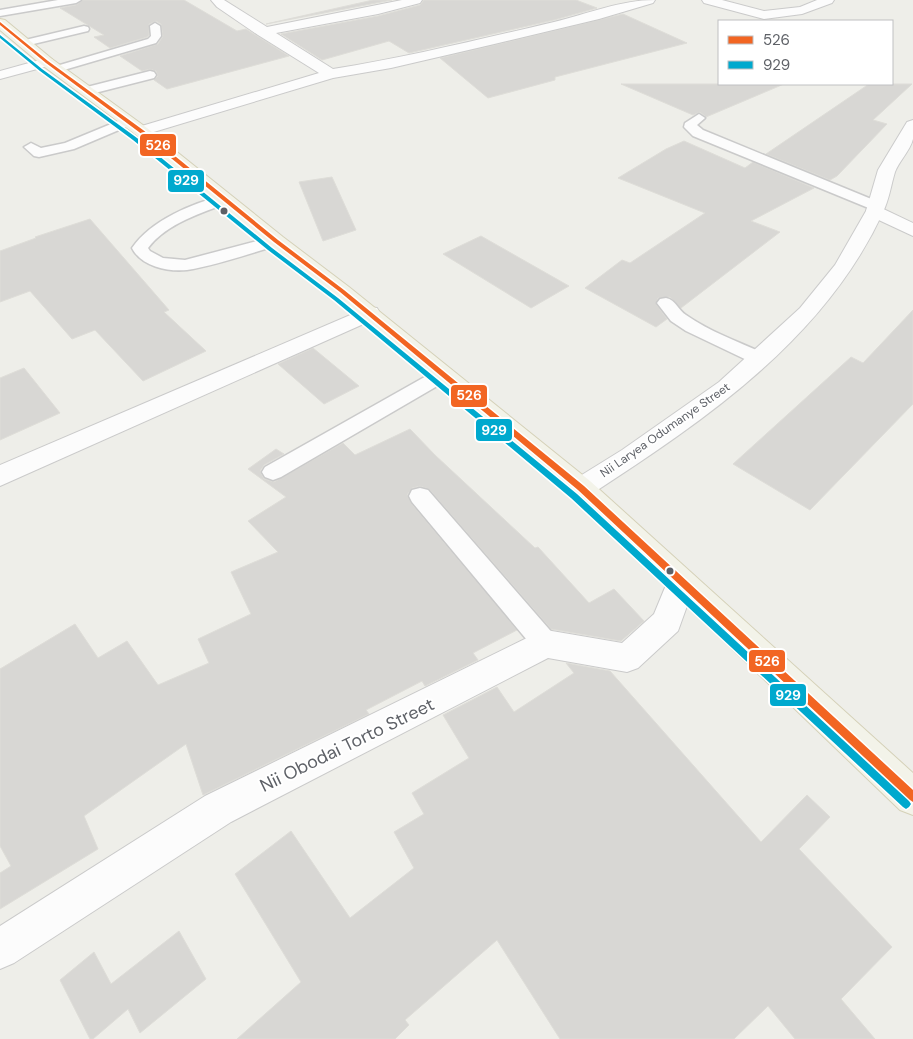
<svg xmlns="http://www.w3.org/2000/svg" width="913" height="1039" viewBox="0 0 913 1039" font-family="'DM Sans',sans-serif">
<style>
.building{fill:#d8d7d4;stroke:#deddd8}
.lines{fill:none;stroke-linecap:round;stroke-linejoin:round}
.lane-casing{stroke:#cacaca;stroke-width:3}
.street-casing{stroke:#cacaca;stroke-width:2}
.secondary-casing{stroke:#cbcbcb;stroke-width:2}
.primary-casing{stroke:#d5d1b8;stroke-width:2}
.lane{fill:#fcfcfc;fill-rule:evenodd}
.street{fill:#fcfcfc;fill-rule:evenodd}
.secondary{fill:#fcfcfc;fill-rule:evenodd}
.primary{fill:#f3f3e9;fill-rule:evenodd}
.bus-1-casing{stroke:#fff;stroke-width:3}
.bus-2-casing{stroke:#fff;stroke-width:3}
.bus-1{fill:#f26522;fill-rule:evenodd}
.bus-2{fill:#00a9ce;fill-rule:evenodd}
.bus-dot{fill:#5e6167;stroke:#fff;stroke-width:2}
.labels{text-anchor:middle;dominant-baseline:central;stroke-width:4;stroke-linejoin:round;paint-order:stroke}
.far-street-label{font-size:12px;fill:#5e6167;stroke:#fff}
.near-street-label{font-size:18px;fill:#5e6167;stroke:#fff}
.line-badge{stroke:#fff;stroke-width:2}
.badge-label{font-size:14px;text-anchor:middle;font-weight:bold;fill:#fff}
</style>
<rect width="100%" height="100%" fill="#eeeee9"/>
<!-- building -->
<path class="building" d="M83,0H184L237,31L246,29L289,56L167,89L154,80L158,76L156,71L150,69L142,71L120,56L158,44L163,36L161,24L156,21L149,24V35L147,37L110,48L94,37L104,35L60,8L76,5Z
M373,0H392L266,24Z
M424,0H576L597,8L554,20L409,53L389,41L322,60L281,34L378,16L420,5Z
M623,14L687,43L555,77V80L488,98L440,58Z
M621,84H784L706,117L700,112L693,115Z
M869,84H912L873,120L887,124L837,176L830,180L766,154Z
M684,141L745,168L753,162L814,188L751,221L780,232L681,308L670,297L658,298L656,304L667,319L656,327L585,288L622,260L630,263L705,213L618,178L666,149Z
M332,177L356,230L323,241L299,182Z
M90,219L169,310L164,312L206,351L143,381L95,330L72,339L30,291L0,302V251L36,238L35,237Z
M481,236L569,286L531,308L443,254Z
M913,310V404L810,510L733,464L851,357L863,363Z
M313,348L359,386L324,404L278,364Z
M24,368L60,413L0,440V378Z
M410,429L435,455L535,548L538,547L589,603L614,589L644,621L621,641L551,629L429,489L420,486L412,488L407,495L411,503L517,630L473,653L478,660L425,686L422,681L366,710L369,714L203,795L186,744L84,816L98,849L0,909V873L11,866L0,846V669L75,624L98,658L127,641L158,685L209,663L198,639L251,614L231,572L278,552L248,521L286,497L248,469L276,449L284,454L264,465L260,471L264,479L274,482L343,443L355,455Z
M566,663L610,671L761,842L807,795L830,817L799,849L892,947L841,999L875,1039H795L768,1006L734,1039H560L497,940L405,1020L409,1025L395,1039H237L301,982L235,874L291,831L350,918L414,868L394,832L424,814L412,793L469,758L443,715L497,687L514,712L574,673Z
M179,931L206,979L140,1033L128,1009L93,1039H90L60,980L94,952L111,984Z"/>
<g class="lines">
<!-- lane casing -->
<g class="lane-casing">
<path id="lane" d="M58,0H81L76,3L0,16V10Z
M155,23L160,26L161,36L156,43L57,72L51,69L53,67L148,39L151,36L150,26Z
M84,26L88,27L89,29L88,31L25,46L19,43L21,41Z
M150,71L154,72L156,75L154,78L87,95L81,91L83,88Z
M699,114L705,118L697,125L703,130L881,203L883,206L881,209H871L693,136L684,127L685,123Z
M128,117L134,121L133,124L74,149L39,157L34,156L24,147L31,143L41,148L65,143Z
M225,195L230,196L232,199L230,202C202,213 167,223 148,248L150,251L163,258L185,260L276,236L282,238L284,241L282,244C251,253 218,265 187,270C167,272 141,266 132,248C151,220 193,203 225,195Z
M666,298C676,300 678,310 686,315C710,332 740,342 767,355L769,359L767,363L760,365L753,363L686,331L671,321L657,303L660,299Z
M444,368L451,370L453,374L451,378L281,477L273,480L265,477L262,472L265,467L437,370Z
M420,488L428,490L555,636L559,644L555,652L546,655L537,652L412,502L409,496L412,490Z"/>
</g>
<!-- street casing -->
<g class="street-casing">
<path id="street" d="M211,0H224L267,27L402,0H422L420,3L378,14L276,33L333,69C408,57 481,39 554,22C587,14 621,0 655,0L653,3L599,19L490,45L391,68L333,78L147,134H135L133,131L135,128L319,73L258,35L217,7Z
M702,0H722L764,11L800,7L817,0H834L832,3L802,14L764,19L704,3Z
M47,58L52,59L54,62L52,65L0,79V71Z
M875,205L913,223V236L868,215L866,211L868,207Z
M369,307L377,308L380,313L377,318L0,486V465Z
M681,569L691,573L696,581L678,631L638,668L627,672L548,658L231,822L14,963L0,969V926L205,796L535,634L546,630L622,643L654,614L671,573Z"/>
</g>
<!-- secondary casing -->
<g class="secondary-casing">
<path id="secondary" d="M913,120C913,126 913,134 913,139C910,151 899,161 895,172C891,185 889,200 883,212C825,339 704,421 590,495L581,498L572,495L568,488L572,481L622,450L719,382L800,308L835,265L866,211L878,170L907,122Z"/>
</g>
<!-- primary casing -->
<g class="primary-casing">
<path id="primary" d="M0,19L5,20L52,59L147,128L283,237L349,287L590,481L913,773V815L900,810L572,495L335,295L269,245L135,134L42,65L0,30Z"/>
</g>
<!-- lane -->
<use href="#lane" class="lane"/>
<!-- street -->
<use href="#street" class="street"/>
<!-- secondary -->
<use href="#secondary" class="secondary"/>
<!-- primary -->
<use href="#primary" class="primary"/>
<!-- bus-1 casing -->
<g class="bus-1-casing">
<path id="bus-1" d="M0,22L48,61L143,130L278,240L344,290L584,486L913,790V802L910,800L578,490L340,292L274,242L139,132L46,63L0,25Z"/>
</g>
<!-- bus-2 casing -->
<g class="bus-2-casing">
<path id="bus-2" d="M0,35L42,69L137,138L272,248L338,298L577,494L909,801L911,804L909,807L906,809L903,807L571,498L334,300L268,250L133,140L40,71L0,38Z"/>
</g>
<!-- bus-1 -->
<use href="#bus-1" class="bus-1"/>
<!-- bus-2 -->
<use href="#bus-2" class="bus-2"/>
</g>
<!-- markers -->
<g class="bus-dot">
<circle cx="224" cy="211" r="4.5"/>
<circle cx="670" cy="571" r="4.5"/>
</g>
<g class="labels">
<!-- far-street labels -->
<g class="far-street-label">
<text transform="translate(665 430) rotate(-35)">Nii Laryea Odumanye Street</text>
</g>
<!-- near-street labels -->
<g class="near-street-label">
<text transform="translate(347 745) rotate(-26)">Nii Obodai Torto Street</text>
</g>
</g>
<g class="line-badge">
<rect x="139" y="133" width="38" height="24" rx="5" fill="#f26522"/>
<rect x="167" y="169" width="38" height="24" rx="5" fill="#00a9ce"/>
<rect x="450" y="384" width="38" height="24" rx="5" fill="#f26522"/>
<rect x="475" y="418" width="38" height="24" rx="5" fill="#00a9ce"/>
<rect x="748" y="649" width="38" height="24" rx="5" fill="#f26522"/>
<rect x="769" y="683" width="38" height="24" rx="5" fill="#00a9ce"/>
</g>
<g class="badge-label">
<text x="158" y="150">526</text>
<text x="186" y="185">929</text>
<text x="469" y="400">526</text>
<text x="494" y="435">929</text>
<text x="767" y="666">526</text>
<text x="788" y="700">929</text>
</g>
<!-- legend -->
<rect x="718" y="20" width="175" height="65" fill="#ffffff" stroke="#bfc0c2"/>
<rect x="728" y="36" width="25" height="8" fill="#f26522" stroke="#bfc0c2"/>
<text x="763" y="45" font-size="15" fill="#5e6167">526</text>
<rect x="728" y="61" width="25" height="8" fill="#00a9ce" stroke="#bfc0c2"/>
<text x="763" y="70" font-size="15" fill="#5e6167">929</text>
</svg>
